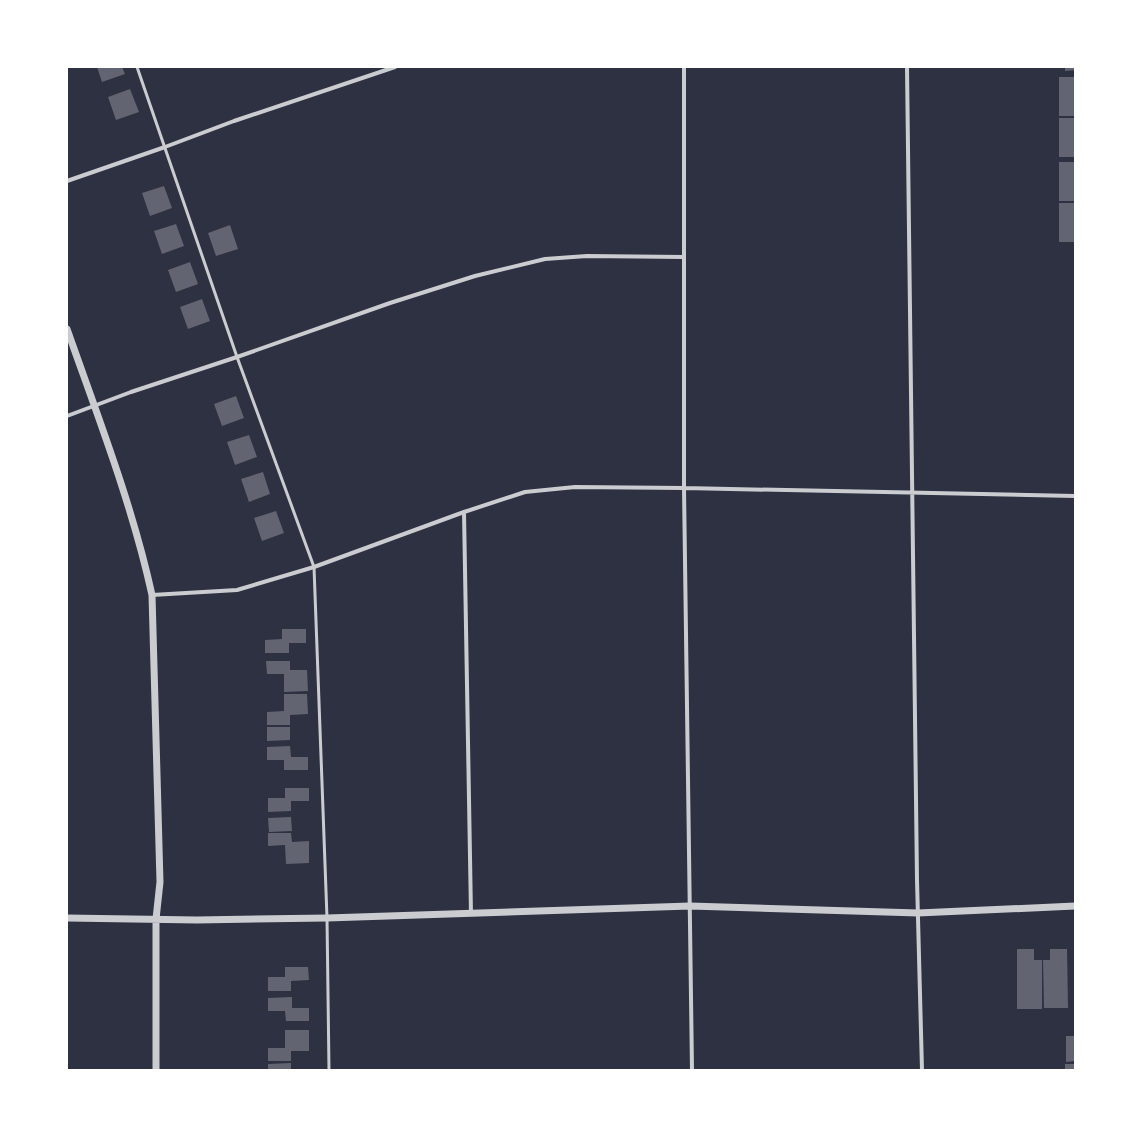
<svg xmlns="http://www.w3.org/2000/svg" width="1142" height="1137" viewBox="0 0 1142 1137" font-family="'Nunito Sans',sans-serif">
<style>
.building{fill:#626471}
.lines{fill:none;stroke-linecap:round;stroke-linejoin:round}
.service{stroke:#caccd0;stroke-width:3}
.minor{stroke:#caccd0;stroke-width:4}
.tertiary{stroke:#caccd0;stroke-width:7}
</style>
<rect width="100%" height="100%" fill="#2d3142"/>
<!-- building -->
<path class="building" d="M97,67H122L125,74L102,82Z
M1065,67H1075V70L1065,71Z
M1059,77H1075V116H1059Z
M130,89L139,112L116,120L108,97Z
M1059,118H1075V157H1059Z
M1059,162H1075V201H1059Z
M164,186L172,208L150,216L142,193Z
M1059,203H1075V242H1059Z
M176,224L184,246L162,254L154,231Z
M230,225L238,249L216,256L208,233Z
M190,262L198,284L176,292L168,270Z
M202,299L210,321L188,329L180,307Z
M236,396L244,418L222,426L214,404Z
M249,435L257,457L235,465L227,442Z
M263,472L270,494L249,502L241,479Z
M276,511L284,533L262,541L254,518Z
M282,629H306V643H289V653H265V640L282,639Z
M266,661H290V670H307L308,691L284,692V674H267Z
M284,694H307L308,714L290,715V725H267V712L284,711Z
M267,727H290V740L267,741Z
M290,746L291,757H308V770H284V760H267V747Z
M285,788H309V801H291V811L268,812V798H285Z
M291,817L292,831L269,832L268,818Z
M268,833H291L292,842L309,841V863L286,864L285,845L268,846Z
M1017,949H1034V960H1042V1009H1017Z
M1050,949H1067L1068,1008H1044L1043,960H1050Z
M285,967H308L309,980L291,981V991H268V977H285Z
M292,997V1008H309V1021H286L285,1011H268V998Z
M285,1030H309V1051H291V1061H268V1048H285Z
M1066,1036H1075V1061L1066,1062Z
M291,1063V1070H268V1064Z
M1065,1064H1075V1070H1065Z"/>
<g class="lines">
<!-- service -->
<path class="service" d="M137,67L237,357L314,567L327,918L329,1070"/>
<!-- minor -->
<path class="minor" d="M684,67V488L692,1070
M907,67L917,880L922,1070
M67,181L165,147L234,121L395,67
M67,416L131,392L237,357L390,303L475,276L545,259L587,256L684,257
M464,512L471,914
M152,595L237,590L314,567L464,512L525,492L575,487L684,488L1075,496"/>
<!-- tertiary -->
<path class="tertiary" d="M67,329C98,417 132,504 152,595L160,882L156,919V1070
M67,918L197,920L327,918L690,906L918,913L1075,906"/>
</g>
<!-- border -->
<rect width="1142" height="1137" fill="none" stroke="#ffffff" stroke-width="136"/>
</svg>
